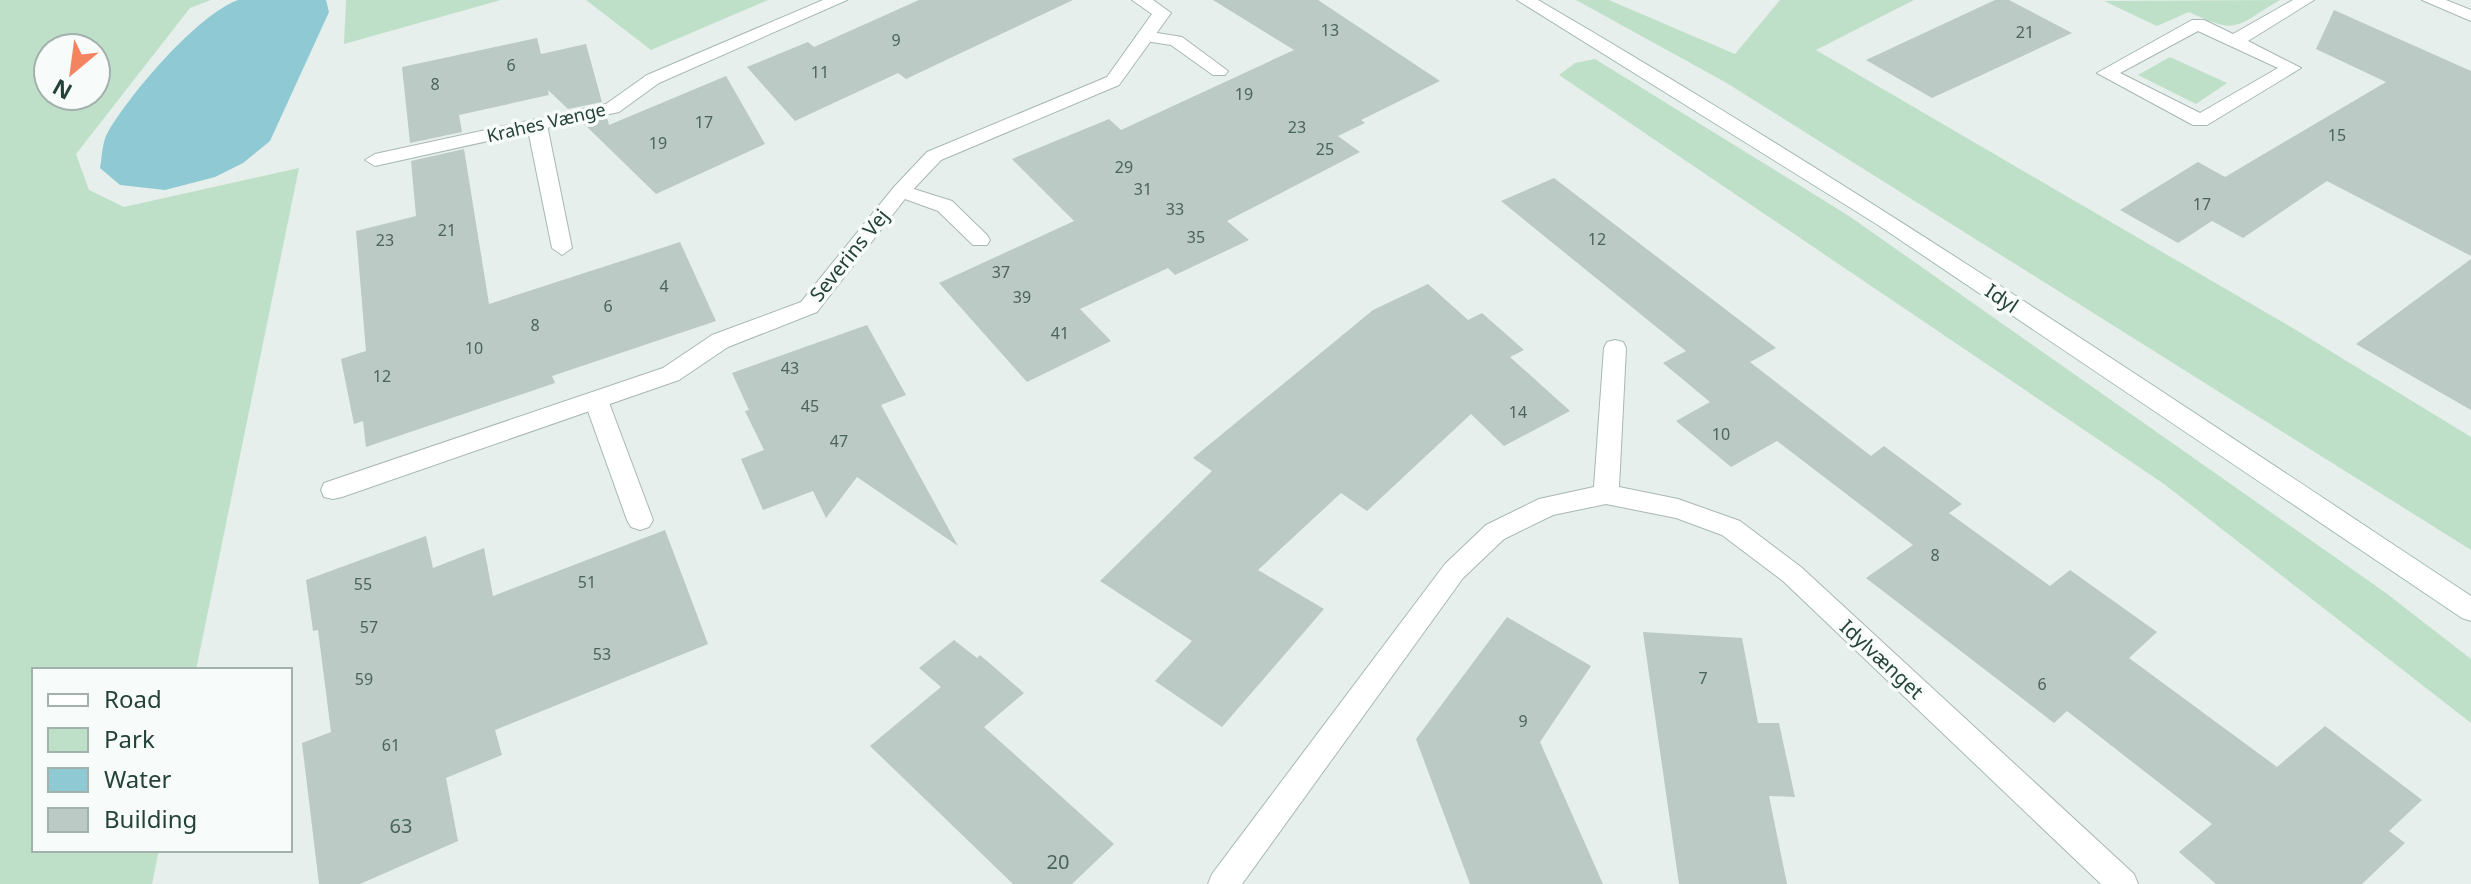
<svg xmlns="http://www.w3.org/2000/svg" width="2471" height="884" viewBox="0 0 2471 884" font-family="'Noto Sans',sans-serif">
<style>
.green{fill:#bfe0c8;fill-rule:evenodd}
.water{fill:#8ec9d4}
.building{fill:#bbcac4}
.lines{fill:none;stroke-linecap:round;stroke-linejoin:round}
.lane-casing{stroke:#a8b8b2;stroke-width:2}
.street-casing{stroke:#a8b8b2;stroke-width:2}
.secondary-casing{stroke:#a4bbb3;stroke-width:2}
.lane{fill:#fff;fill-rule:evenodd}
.street{fill:#fff;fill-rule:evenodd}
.secondary{fill:#fff;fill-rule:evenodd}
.labels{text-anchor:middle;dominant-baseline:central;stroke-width:7;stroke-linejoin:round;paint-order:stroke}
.number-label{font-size:16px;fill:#4a645c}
.far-street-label{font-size:18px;fill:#24423a;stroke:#f7fbf9}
.street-label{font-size:20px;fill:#24423a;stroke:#f7fbf9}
.near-number-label{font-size:20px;fill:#4a645c}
</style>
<rect width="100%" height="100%" fill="#e6efeb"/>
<!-- green -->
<path class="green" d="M0,0H211L190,8L76,154L89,190L124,207L299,168L196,670H34V850H159L152,884H0ZM48,48H96V96H48Z
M346,0H501L344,44Z
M586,0H768L651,50Z
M1576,0H1609L1735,54L1780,0H1914L1816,50L2291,327L2471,437V550L1725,82Z
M2280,0C2235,26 2239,36 2189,12L2157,26L2104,1Z
M2170,57L2227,83L2196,104L2138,75Z
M1595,59L1849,216L2386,593L2471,659V723L2164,484L1559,75L1575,63Z"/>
<!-- water -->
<path class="water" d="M238,0H326L329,12L270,141L243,163L215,177L165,190L120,185L100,168C102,157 102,142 108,132C131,93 197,15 238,0Z"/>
<!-- building -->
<path class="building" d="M919,0H1073L906,79L898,73L795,121L747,67L808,42L814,47Z
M1213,0H1318L1440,81L1361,120L1365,123L1338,136L1360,152L1227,221L1249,240L1175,275L1168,268L1080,309L1111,341L1027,382L939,283L1074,221L1012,159L1109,119L1121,130L1294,50Z
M1995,0H2009L2072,33L1932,98L1866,60Z
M2334,10L2471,71V256L2327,181L2243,238L2212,221L2178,243L2120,210L2198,162L2225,177L2386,82L2316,49Z
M537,38L541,54L586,44L602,102L568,109L548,90L549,95L459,115L462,132L410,143L402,67Z
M726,76L765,144L656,194L583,123L607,118L609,125Z
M464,149L489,304L680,242L716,321L552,376L555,383L366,447L363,421L354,424L341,359L366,351L356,231L416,216L411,161Z
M1554,178L1776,348L1750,362L1871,456L1884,446L1962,504L1949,513L2050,586L2070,570L2157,632L2129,658L2277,767L2325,726L2422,800L2389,831L2405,843L2362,884H2216L2179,852L2212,824L2067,711L2054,723L1866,578L1913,545L1777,441L1731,467L1676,421L1710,402L1663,363L1686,351L1501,201Z
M2471,259V410L2356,344Z
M1428,284L1468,320L1482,313L1524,350L1510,357L1570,411L1504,446L1471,414L1367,511L1341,493L1258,570L1324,609L1222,727L1155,681L1192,641L1100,581L1212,471L1193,458L1373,310Z
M867,325L906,395L881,405L958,546L857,477L826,518L813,491L763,510L741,459L764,450L745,411L749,410L732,373Z
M665,530L708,644L495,730L502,755L446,778L458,841L360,884H319L302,743L331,732L318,630L313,631L306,580L426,536L433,568L484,548L493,596Z
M1507,617L1591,666L1540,742L1603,884H1470L1416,739Z
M1643,632L1742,638L1758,723H1779L1795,797L1769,796L1787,884H1679Z
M954,640L977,658L980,655L1024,693L984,727L1114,844L1072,884H1013L870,746L941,687L919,668Z"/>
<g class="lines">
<!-- lane casing -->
<g class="lane-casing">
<path id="lane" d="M1145,31L1182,37L1228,71L1225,75H1213L1171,45L1139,40L1136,36Z
M537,119L547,125L572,248L562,255L552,248L527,125Z
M901,185L952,201L987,235L990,240L987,245H973L938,211L894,195L891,191Z
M596,392L604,394L608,400L653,520L649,527L640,530L631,527L627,520L584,400L588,394Z"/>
</g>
<!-- street casing -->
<g class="street-casing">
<path id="street" d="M823,0H847L659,83L619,112L375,166L365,160L375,154L606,104L647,75Z
M1132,0H1153L1171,13L1119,85L941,160L908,195L817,312L728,347L679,380L342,497L333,499L324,497L321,490L324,483L663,368L712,335L801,302L894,187L927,152L1107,77L1152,14Z
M2293,0H2314L2248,41L2301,68L2207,125H2193L2097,73L2192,20H2204L2233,34ZM2198,31L2278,68L2200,113L2120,73Z
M2422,0H2446L2471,10V21Z
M1615,340L1623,342L1626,348L1619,487L1678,499L1740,521L1801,567L2134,874L2138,884H2101L1783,581L1722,535L1676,518L1606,504L1553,515L1504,539L1463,578L1242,884H1208L1212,874L1445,564L1486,525L1539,499L1594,487L1604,348L1607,342Z"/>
</g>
<!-- secondary casing -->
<g class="secondary-casing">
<path id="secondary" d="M1517,0H1538C1857,186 2163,392 2471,596V621L2462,618L1878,225Z"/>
</g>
<!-- lane -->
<use href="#lane" class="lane"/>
<!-- street -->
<use href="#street" class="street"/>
<!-- secondary -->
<use href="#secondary" class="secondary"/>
</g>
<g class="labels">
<!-- number labels -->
<g class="number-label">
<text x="1330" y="30">13</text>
<text x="2025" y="32">21</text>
<text x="896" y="40">9</text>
<text x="511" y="65">6</text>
<text x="820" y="72">11</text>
<text x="435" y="84">8</text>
<text x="1244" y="94">19</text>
<text x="704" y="122">17</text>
<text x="1297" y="127">23</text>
<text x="2337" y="135">15</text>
<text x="658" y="143">19</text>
<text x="1325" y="149">25</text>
<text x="1124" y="167">29</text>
<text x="1143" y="189">31</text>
<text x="2202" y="204">17</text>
<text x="1175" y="209">33</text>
<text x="447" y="230">21</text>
<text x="1196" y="237">35</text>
<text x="1597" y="239">12</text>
<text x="385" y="240">23</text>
<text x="1001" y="272">37</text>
<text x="664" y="286">4</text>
<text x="1022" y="297">39</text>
<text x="608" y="306">6</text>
<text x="535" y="325">8</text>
<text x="1060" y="333">41</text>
<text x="474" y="348">10</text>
<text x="790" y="368">43</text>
<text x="382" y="376">12</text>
<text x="810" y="406">45</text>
<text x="1518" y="412">14</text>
<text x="1721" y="434">10</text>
<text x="839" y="441">47</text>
<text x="1935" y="555">8</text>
<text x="587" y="582">51</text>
<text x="363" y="584">55</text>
<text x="369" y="627">57</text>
<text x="602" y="654">53</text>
<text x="1703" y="678">7</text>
<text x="364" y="679">59</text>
<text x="2042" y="684">6</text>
<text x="1523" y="721">9</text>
<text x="391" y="745">61</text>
</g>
<!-- far-street labels -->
<g class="far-street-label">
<text transform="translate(546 122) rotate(-13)">Krahes Vænge</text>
</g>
<!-- street labels -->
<g class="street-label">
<text transform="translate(849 255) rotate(-51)">Severins Vej</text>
<text transform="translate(2002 298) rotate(34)">Idyl</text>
<text transform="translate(1882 659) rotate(43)">Idylvænget</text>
</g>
<!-- near-number labels -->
<g class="near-number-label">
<text x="401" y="825">63</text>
<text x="1058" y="861">20</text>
</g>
</g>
<!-- legend -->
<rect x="32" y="668" width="260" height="184" fill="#f7fbf9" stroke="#a3b1ad" stroke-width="2"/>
<rect x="48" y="694" width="40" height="12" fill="#ffffff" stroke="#a3b1ad" stroke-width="2"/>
<text x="104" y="708" font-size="24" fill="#24423a">Road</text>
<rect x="48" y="728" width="40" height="24" fill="#bfe0c8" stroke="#a3b1ad" stroke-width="2"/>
<text x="104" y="748" font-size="24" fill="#24423a">Park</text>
<rect x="48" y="768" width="40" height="24" fill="#8ec9d4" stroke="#a3b1ad" stroke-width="2"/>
<text x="104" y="788" font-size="24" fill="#24423a">Water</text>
<rect x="48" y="808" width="40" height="24" fill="#bbcac4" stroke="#a3b1ad" stroke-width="2"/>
<text x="104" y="828" font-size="24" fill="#24423a">Building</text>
<!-- north arrow -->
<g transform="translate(72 72) rotate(209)"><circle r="38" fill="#f7fbf9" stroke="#a3b1ad" stroke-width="2"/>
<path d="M0-6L14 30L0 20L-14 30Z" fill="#f4845f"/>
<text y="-12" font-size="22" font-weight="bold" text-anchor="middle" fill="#24423a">N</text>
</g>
</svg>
